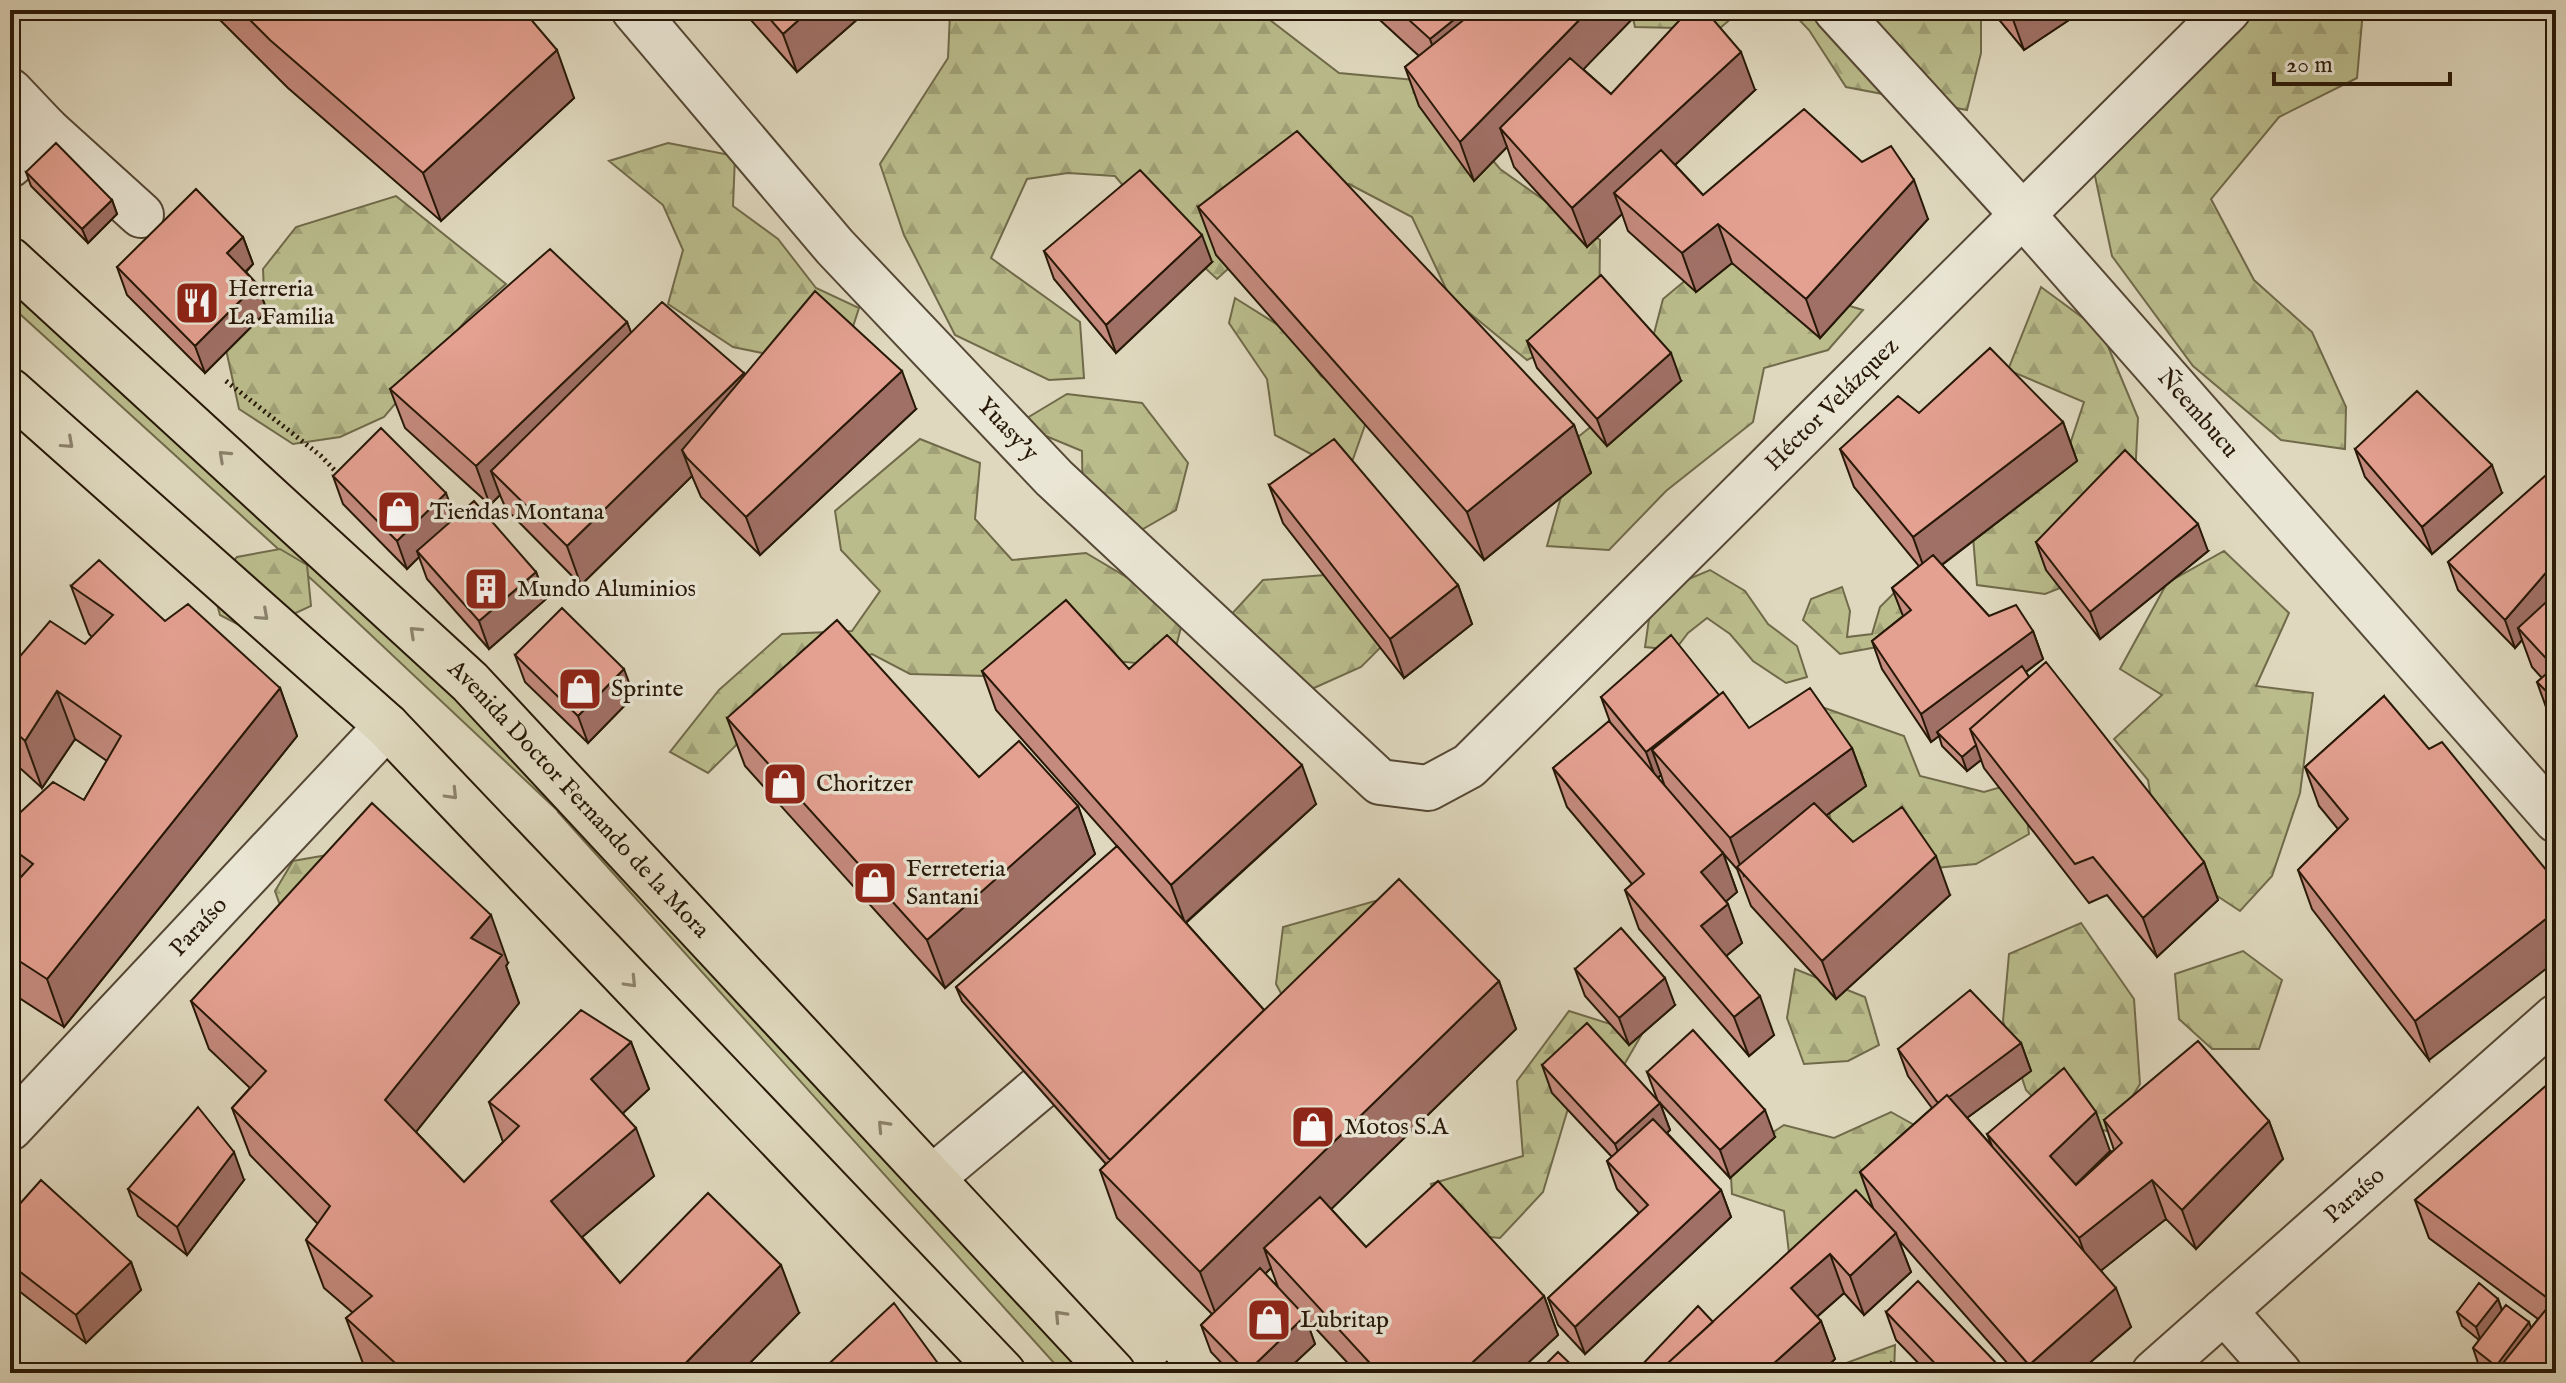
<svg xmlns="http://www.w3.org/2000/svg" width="2566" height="1383" viewBox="0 0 2566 1383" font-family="'IM FELL English',serif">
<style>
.grass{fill:#babc8c;stroke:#706a4a;stroke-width:2}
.forest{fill:url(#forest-firs);stroke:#706a4a;stroke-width:2}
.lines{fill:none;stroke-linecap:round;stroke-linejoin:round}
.minor-casing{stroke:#554835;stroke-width:48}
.highway-casing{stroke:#271807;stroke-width:48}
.path{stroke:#271807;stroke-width:5;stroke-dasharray:2 4;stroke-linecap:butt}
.minor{stroke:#eae6d5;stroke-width:44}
.highway{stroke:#dfd8be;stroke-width:44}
.wall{fill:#c48a7d;stroke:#271807;stroke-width:2;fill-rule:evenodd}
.shaded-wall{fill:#a07066;stroke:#271807;stroke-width:2}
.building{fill:#e4a091;stroke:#271807;stroke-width:2}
.oneway{stroke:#8c826c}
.labels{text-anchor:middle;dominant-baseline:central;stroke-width:7;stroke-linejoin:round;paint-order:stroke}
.poi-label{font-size:24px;fill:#271807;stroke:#eae6d5;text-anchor:start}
.street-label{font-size:24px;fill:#271807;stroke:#eae6d5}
</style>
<defs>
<pattern id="forest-firs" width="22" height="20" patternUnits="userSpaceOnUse" patternTransform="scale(2)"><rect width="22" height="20" fill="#babc8c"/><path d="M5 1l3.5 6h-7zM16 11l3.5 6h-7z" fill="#a0a177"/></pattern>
</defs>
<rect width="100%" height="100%" fill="#dfd8be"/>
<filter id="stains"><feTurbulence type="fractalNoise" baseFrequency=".0025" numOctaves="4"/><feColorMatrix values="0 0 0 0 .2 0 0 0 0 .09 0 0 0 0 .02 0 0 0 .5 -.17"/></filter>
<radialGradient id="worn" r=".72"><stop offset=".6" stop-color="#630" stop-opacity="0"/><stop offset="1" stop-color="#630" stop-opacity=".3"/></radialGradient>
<!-- grass -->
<path class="grass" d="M10,289L567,799L557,810L320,587L10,305Z
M568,801L1090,1373H1063L558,812Z"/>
<!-- forest -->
<path class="forest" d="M958,10H1257L1339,73L1426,81L1500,169L1600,240L1599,326L1527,360L1450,297L1412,217L1349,184L1277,224L1217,279L1148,215L1115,176L1068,173L1027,179L991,258L1080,322L1084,378L1049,380L955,335L904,235L880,164L948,58L950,13Z
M1631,10H1741L1719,29L1635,27Z
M1790,10H1981V53L1967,110L1846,87L1809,30Z
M2256,10H2363L2357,78L2279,117L2211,199L2254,280L2312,332L2346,407L2345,449L2281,440L2193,366L2112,256L2089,148L2205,63Z
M668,143L735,156L733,206L778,239L816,288L859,308L848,342L801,361L733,347L668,304L683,250L663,205L609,161Z
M396,196L506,284L468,318L384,417L340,437L293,444L239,409L215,299L264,291L263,269L296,227Z
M1729,244L1817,296L1863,310L1828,350L1764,368L1753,422L1666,491L1609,550L1547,546L1578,437L1640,387L1663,299Z
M2041,287L2102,332L2138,418L2135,478L2068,585L2045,594L1977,585L1971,512L2063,465L2084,402L2008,370Z
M1235,298L1286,330L1321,376L1370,411L1353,459L1328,463L1275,435L1267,379L1229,323Z
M1067,394L1142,403L1188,463L1176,510L1143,529L1083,517L1082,451L1017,424Z
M920,439L980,463L975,519L1012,560L1086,553L1185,612L1171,666L1091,659L986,676L910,674L872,654L805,677L708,773L670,752L719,690L782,634L852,631L880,591L841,550L835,511Z
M280,549L307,565L311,606L287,617L241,626L220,615L212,586L237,557Z
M2224,551L2289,613L2256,686L2313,693L2300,793L2272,876L2240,911L2161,859L2148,780L2114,739L2162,695L2120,669L2167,583Z
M1710,570L1745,591L1768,624L1797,646L1807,677L1786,683L1753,661L1730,634L1707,618L1688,633L1675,650L1645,647L1649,619L1679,583Z
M1337,574L1396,632L1361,667L1305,692L1216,631L1263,580Z
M1902,585L1937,590L1877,647L1840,654L1803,620L1811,599L1842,587L1850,611L1847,637L1872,634L1880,607Z
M1819,706L1904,736L1920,776L1984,792L2022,781L2029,834L1976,864L1915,870L1839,855L1827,804Z
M344,852L281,908L275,891L293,861Z
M1375,901L1414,921L1304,1036L1276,984L1283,927Z
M2081,923L2134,999L2140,1084L2110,1132L2049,1114L2026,1090L2003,1021L2009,954Z
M2243,951L2282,980L2259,1049H2212L2179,1019L2175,974Z
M1795,969L1865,997L1879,1045L1848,1061L1804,1064L1787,1018Z
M1569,1011L1642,1034L1610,1089L1570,1102L1543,1192L1500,1238L1445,1233L1431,1184L1523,1156L1517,1081Z
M1891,1112L1925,1131L1907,1191L1792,1278L1784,1211L1732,1194L1730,1160L1784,1125L1834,1138Z
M1895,1345L1894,1373H1831L1838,1366Z"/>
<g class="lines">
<!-- minor casing -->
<g class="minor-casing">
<g id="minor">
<path id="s1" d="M634,10L835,247L1054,478L1380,782L1428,788L1469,766L2228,10"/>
<path id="s2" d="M1836,10L2023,215L2556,820"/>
<path d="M10,91L46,129L10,165"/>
<path d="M46,129L141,215"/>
<path id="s3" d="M10,1128L387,726"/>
<path d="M932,1178L1083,1051"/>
<path d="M2224,1311L2279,1373"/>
<path id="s4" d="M2154,1373L2556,1017"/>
</g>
</g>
<!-- highway casing -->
<g class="highway-casing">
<g id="highway">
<path id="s5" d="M10,260L470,682L1113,1373"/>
<path d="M10,391L387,726L1003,1373"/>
</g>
</g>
<!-- path -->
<path class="path" d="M226,381L321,456L341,477
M1165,1362L1175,1373"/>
<!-- minor -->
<use href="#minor" class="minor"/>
<!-- highway -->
<use href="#highway" class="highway"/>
</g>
<!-- wall -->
<path class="wall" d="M210,10H523L574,98L441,221L288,88Z
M742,10H868L797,72Z
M1369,10H1641L1583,69L1611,94L1755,90L1675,165L1703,195L1862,162L1928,219L1820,338L1732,263L1696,292L1628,231L1622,214L1587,247L1514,167L1507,147L1474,181L1419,106L1405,67L1419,56Z
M1991,10H2084L2024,50Z
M2128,10H2146L2137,17Z
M26,172L112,200L117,214L88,243L31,186Z
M1198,207L1574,425L1591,473L1484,560L1216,255Z
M243,237L253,264L246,272L257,284L267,311L205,373L127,295L117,267Z
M1044,251L1212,262L1116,353L1054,279Z
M627,322L631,333L744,375L916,409L760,555L701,497L692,476L581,585L506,509L500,495L490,505L405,428L390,389Z
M1527,341L1681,381L1607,446L1537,368Z
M1919,413L2063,422L2077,461L1942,565L1989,616L2033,631L2043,659L2026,672L2029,677L2204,862L2218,900L2157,957L2107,895L2089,903L1984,768L1981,760L1967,771L1942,746L1939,736L1931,742L1882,669L1872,641L1903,616L1892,588L1919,566L1854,487L1840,449Z
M2355,449L2502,493L2432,554L2365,477Z
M333,476L455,517L536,572L546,599L489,649L427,579L419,557L407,569L343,504Z
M1269,485L1458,585L1472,624L1404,678L1283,523Z
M2556,485V725L2551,721L2537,682L2542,678L2532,667L2522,640L2515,648L2458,590L2448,562Z
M2036,542L2208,551L2100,639L2046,570Z
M71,586L165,621L280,688L297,736L64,1027L10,992V889L14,884L10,876V822L84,800L107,761L75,739L42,788L10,759V668L85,644L92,637L89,634Z
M515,655L634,696L588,743L525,682Z
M1129,669L1316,804L1186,923L1264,1010L1499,981L1516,1029L1331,1209L1366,1247L1544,1296L1558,1335L1517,1373H1357L1305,1317L1315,1344L1284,1373H1231L1211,1352L1201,1325L1212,1314L1117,1218L1100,1170L1106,1164L962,1001L956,987L1125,855L996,710L982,671ZM1271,1268L1278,1287L1265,1274Z
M1719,695L1749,728L1852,748L1866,786L1826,816L1853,842L1950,895L1836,999L1751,906L1737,869L1708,836L1723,853L1737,892L1726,901L1742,943L1726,956L1774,1035L1749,1056L1639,929L1625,890L1632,884L1567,807L1553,768L1610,722L1601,697ZM1661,775L1665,787L1658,778Z
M2384,696L2429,1060L2312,909L2298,870L2338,829L2319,806L2305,767Z
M727,718L979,777L1078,806L1095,854L945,988L745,766Z
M508,963L506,966L519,1003L416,1132L464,1182L503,1142L489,1102L631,1042L649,1089L623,1113L654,1176L582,1237L620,1283L799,1313L740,1373H371L364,1366L346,1318L353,1313L324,1288L306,1240L318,1224L250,1155L232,1108L250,1088L209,1049L191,1001Z
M1575,969L1675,1005L1629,1045L1585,996Z
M2021,1043L2031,1071L1967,1118L1992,1146L1987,1134L2110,1151L2076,1185L2114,1150L2104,1120L2269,1121L2283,1159L2196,1249L2166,1219L2101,1270L2131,1327L2078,1373H2016L1898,1239L1911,1272L1864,1315L1844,1293L1817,1317L1821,1321L1835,1359L1820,1373H1639L1638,1369L1713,1322L1873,1208L1860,1172L1932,1108L1908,1076L1898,1049Z
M1542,1065L1657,1099L1647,1072L1775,1137L1730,1178L1660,1103L1670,1130L1667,1133L1721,1190L1731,1217L1585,1354L1558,1325L1548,1298L1639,1213L1617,1189L1607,1161L1612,1157L1552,1093Z
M2556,1077V1373H2491L2478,1363L2473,1348L2479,1340L2462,1326L2457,1312L2498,1299L2502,1310L2531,1328L2538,1319L2429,1238L2415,1200Z
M244,1180L187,1255L138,1216L128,1189Z
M10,1215L131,1262L141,1290L86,1343L10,1284Z
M1886,1312L2002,1373H1928L1896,1340Z"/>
<!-- shaded-wall -->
<path class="shaded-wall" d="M10,10H21L10,17Z
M810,10H868L797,72L783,34Z
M1466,10H1528L1444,78L1430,39Z
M1589,10H1641L1513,142L1500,128L1507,147L1474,181L1460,142Z
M2012,10H2084L2024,50L2010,11Z
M2135,10H2146L2137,17Z
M557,50L574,98L441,221L423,173Z
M1741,52L1755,90L1630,207L1614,193L1622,214L1587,247L1572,208Z
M1914,180L1928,219L1820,338L1806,299Z
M112,200L117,214L88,243L82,229Z
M1718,224L1732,263L1696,292L1682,253Z
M1202,235L1212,262L1116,353L1106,325Z
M243,237L253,264L237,280L227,253Z
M257,284L267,311L205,373L195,346Z
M627,322L642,361L491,471L500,495L490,505L476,466Z
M1671,353L1681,381L1607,446L1597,419Z
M902,371L916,409L760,555L746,517Z
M744,373L758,412L682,450L692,476L581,585L567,546Z
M2063,422L2077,461L1927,576L1913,537Z
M1574,425L1591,473L1484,560L1467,512Z
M2492,465L2502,493L2432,554L2422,527Z
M446,493L456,520L417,551L419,557L407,569L397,541Z
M2198,524L2208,551L2100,639L2090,612Z
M2556,561V600L2518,628L2522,640L2515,648L2505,620Z
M536,572L546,599L489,649L479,621Z
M1458,585L1472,624L1404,678L1390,639Z
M2033,631L2043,659L1940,735L1937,732L1939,736L1931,742L1921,714Z
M624,669L634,696L588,743L578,716Z
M280,688L297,736L64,1027L47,979Z
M57,691L75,739L42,788L25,741Z
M1720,696L1652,750L1661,775L1656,779L1646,752Z
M1976,745L1981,760L1967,771L1962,757Z
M1852,748L1866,786L1744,876L1730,838Z
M1302,765L1316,804L1185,923L1171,885Z
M1078,806L1095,854L945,988L927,940Z
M1723,853L1737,892L1715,911L1701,872Z
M1936,856L1950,895L1836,999L1822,961Z
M2204,862L2218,900L2157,957L2143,918Z
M1728,904L1742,943L1715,965L1701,926Z
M2556,911V961L2429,1060L2415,1021Z
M491,915L508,963L506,966L519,1003L403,1148L385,1100L471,938Z
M1665,978L1675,1005L1629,1045L1619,1018Z
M1499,981L1516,1029L1277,1262L1264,1248L1271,1268L1218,1320L1200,1272Z
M1760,996L1774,1035L1749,1056L1734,1017Z
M631,1042L649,1089L608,1127L591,1079Z
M2021,1043L2031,1071L1949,1131L1939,1104Z
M1660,1103L1670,1130L1625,1171L1615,1144Z
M1765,1110L1775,1137L1730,1178L1720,1150Z
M2096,1112L2110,1151L2065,1195L2050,1156Z
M2269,1121L2283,1159L2196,1249L2182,1210Z
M636,1128L654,1176L568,1249L551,1201Z
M234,1152L244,1180L187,1255L177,1227Z
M2152,1180L2166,1219L2093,1277L2079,1238Z
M1721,1190L1731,1217L1585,1354L1575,1327Z
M1896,1233L1911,1272L1864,1315L1850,1276Z
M1830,1254L1844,1293L1805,1327L1791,1288Z
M131,1262L141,1290L86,1343L76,1315Z
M781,1265L799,1313L740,1373H676Z
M2556,1284V1325L2546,1297Z
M2116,1288L2131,1327L2078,1373H2032L2029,1365Z
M1544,1296L1558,1335L1517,1373H1461Z
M2498,1299L2503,1314L2481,1342L2476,1327Z
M1305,1316L1315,1344L1284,1373H1247V1372Z
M1821,1321L1835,1359L1820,1373H1763Z
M2529,1322L2534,1336L2498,1373L2496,1366Z
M1396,1366L1398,1373H1387Z
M1999,1366L2002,1373H1991Z"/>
<!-- building -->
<path class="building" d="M240,10H523L557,50L423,173L270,40Z
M762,10H810L783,34Z
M1398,10H1466L1430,39Z
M1476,10H1589L1460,142L1405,67Z
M1689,10H1705L1741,52L1572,208L1500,128L1570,58L1611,94Z
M1804,109L1862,162L1891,146L1914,180L1806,299L1718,224L1682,253L1614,193L1661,150L1703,195Z
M1297,131L1574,425L1467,512L1198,207Z
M56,143L112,200L82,229L26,172Z
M1140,170L1202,235L1106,325L1044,251Z
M196,189L243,237L227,253L257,284L195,346L117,267Z
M550,249L627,322L476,466L390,389Z
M1601,275L1671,353L1597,419L1527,341Z
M815,291L902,371L746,517L687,458L682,450Z
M662,302L744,373L567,546L491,471Z
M1990,348L2063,422L1913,537L1840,449L1898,396L1919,413Z
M2417,391L2492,465L2422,527L2355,449Z
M381,428L446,493L397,541L333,476Z
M1334,439L1458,585L1390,639L1269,485Z
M2125,450L2198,524L2090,612L2036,542Z
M2546,475L2556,485V561L2505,620L2448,562Z
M474,501L536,572L479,621L417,551Z
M1933,555L1989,616L2016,605L2033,631L1921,714L1872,641L1911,610L1892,588Z
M99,560L165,621L188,604L280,688L47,979L10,955V889L33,864L10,847V822L53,782L84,800L121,736L57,691L25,741L10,727V668L50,621L85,644L113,615L71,586Z
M2556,593V701L2537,682L2554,667L2518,628Z
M1066,600L1129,669L1167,635L1302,765L1171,885L982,671Z
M562,608L624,669L578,716L515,655Z
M837,620L979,777L1019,741L1078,806L927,940L727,718Z
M1671,635L1719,695L1646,752L1601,697Z
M2046,662L2204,862L2143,918L2093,857L2075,864L1970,729Z
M2022,666L2029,677L1970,729L1976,745L1962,757L1937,732Z
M1810,688L1852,748L1730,838L1652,750L1723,692L1749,728Z
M2384,696L2429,749L2442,742L2556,882V911L2415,1021L2298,870L2348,819L2305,767Z
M1609,721L1723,853L1701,872L1728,904L1701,926L1760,996L1734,1017L1625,890L1644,874L1553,768Z
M372,803L491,915L471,938L502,955L385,1100L464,1182L519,1126L489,1102L581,1010L631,1042L591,1079L636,1128L551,1201L620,1283L708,1193L781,1265L676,1373H406L346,1318L372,1296L306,1240L330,1206L232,1108L266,1071L191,1001Z
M1814,803L1853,842L1902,807L1936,856L1822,961L1737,867Z
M1117,846L1264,1010L1110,1160L956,987Z
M1399,879L1499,981L1200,1272L1100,1170Z
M1621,928L1665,978L1619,1018L1575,969Z
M1970,990L2021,1043L1949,1097L1947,1095L1938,1103L1898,1049Z
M1587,1023L1660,1103L1615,1144L1542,1065Z
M1693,1030L1765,1110L1720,1150L1647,1072Z
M2198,1041L2269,1121L2182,1210L2152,1180L2079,1238L1987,1134L2064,1068L2096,1112L2050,1156L2076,1185L2122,1143L2104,1120Z
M2556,1077V1284L2546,1297L2415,1200Z
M1947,1095L2116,1288L2029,1365L1860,1172Z
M198,1107L234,1152L177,1227L128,1189Z
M1653,1119L1721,1190L1575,1327L1548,1298L1648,1205L1607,1161Z
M41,1180L131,1262L76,1315L10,1264V1215Z
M1438,1181L1544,1296L1461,1373H1402L1396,1366L1387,1373H1379L1264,1248L1320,1197L1366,1247Z
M1856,1190L1896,1233L1850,1276L1830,1254L1791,1288L1821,1321L1763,1373H1657Z
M1260,1268L1305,1316L1247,1372L1201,1325Z
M1918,1281L1999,1366L1994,1370L1990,1367L1984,1373H1944L1886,1312Z
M2479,1283L2498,1299L2476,1327L2457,1312Z
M2556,1297V1373H2495Z
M894,1303L945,1373H819Z
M2506,1305L2529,1322L2496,1366L2473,1348Z
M1698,1306L1713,1322L1657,1373H1642L1638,1369Z
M1558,1352L1580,1373H1537Z
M1891,1362L1907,1373H1883Z
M1990,1367L1997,1373H1984Z"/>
<!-- one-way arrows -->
<defs><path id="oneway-chevron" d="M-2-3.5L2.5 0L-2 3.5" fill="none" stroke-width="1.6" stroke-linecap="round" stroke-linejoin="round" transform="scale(2)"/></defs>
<g class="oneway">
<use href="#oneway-chevron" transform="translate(68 443) rotate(42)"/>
<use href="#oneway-chevron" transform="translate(224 456) rotate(-137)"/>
<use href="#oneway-chevron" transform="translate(263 615) rotate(42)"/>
<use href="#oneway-chevron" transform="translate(415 632) rotate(-137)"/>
<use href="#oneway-chevron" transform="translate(452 794) rotate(46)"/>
<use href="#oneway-chevron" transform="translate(631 982) rotate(46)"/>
<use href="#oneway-chevron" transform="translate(883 1126) rotate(-133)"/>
<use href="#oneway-chevron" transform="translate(1060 1316) rotate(-133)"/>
</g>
<!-- icons -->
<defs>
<g id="restaurant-square" transform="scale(2.3)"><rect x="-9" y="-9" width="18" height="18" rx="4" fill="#8f2418" stroke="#eae6d5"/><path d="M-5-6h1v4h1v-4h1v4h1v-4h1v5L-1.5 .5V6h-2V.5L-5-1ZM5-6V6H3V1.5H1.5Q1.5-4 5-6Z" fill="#fff"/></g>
<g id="shop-square" transform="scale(2.3)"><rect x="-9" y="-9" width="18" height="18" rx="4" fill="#8f2418" stroke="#eae6d5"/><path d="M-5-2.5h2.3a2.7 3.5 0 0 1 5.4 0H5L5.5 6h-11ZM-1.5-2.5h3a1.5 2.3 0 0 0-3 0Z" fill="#fff"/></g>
<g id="building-square" transform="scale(2.3)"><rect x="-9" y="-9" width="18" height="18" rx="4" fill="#8f2418" stroke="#eae6d5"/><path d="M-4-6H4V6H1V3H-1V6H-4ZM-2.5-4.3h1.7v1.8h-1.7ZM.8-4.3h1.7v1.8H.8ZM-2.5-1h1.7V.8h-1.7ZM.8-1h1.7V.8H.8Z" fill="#fff"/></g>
</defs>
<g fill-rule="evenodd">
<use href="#restaurant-square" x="197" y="303"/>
<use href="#shop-square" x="399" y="512"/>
<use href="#building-square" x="486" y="589"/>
<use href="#shop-square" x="580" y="689"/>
<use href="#shop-square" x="785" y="784"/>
<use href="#shop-square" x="875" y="883"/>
<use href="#shop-square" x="1313" y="1127"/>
<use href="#shop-square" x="1269" y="1320"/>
</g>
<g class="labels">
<!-- poi labels -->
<g class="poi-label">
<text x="228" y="289">Herreria<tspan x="228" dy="28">La Familia</tspan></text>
<text x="430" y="512">Tiendas Montana</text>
<text x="517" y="589">Mundo Aluminios</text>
<text x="611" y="689">Sprinte</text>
<text x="816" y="784">Choritzer</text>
<text x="906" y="869">Ferreteria<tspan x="906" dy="28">Santani</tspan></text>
<text x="1344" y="1127">Motos S.A</text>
<text x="1300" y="1320">Lubritap</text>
</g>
<!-- street labels -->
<g class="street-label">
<text stroke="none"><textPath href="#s1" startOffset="1682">Héctor Velázquez</textPath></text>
<text stroke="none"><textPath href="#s2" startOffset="542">Ñeembucu</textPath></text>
<text stroke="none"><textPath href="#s1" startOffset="562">Yuasy'y</textPath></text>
<text stroke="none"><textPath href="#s5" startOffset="784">Avenida Doctor Fernando de la Mora</textPath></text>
<text stroke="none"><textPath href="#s3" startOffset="276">Paraíso</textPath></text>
<text stroke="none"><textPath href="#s4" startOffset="268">Paraíso</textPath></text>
</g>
</g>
<!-- margin -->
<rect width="2566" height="1383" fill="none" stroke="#dfd8be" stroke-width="40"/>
<rect x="12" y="12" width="2542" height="1359" fill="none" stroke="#271807" stroke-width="4"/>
<rect x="20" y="20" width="2526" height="1343" fill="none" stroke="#271807" stroke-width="2"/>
<!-- scale -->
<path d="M2274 72v12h176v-12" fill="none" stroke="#271807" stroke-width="4"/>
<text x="2286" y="72" font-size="24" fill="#271807" stroke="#eae6d5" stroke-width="6" paint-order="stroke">20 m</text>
<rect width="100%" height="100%" filter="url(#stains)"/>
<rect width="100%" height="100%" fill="url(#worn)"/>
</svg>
